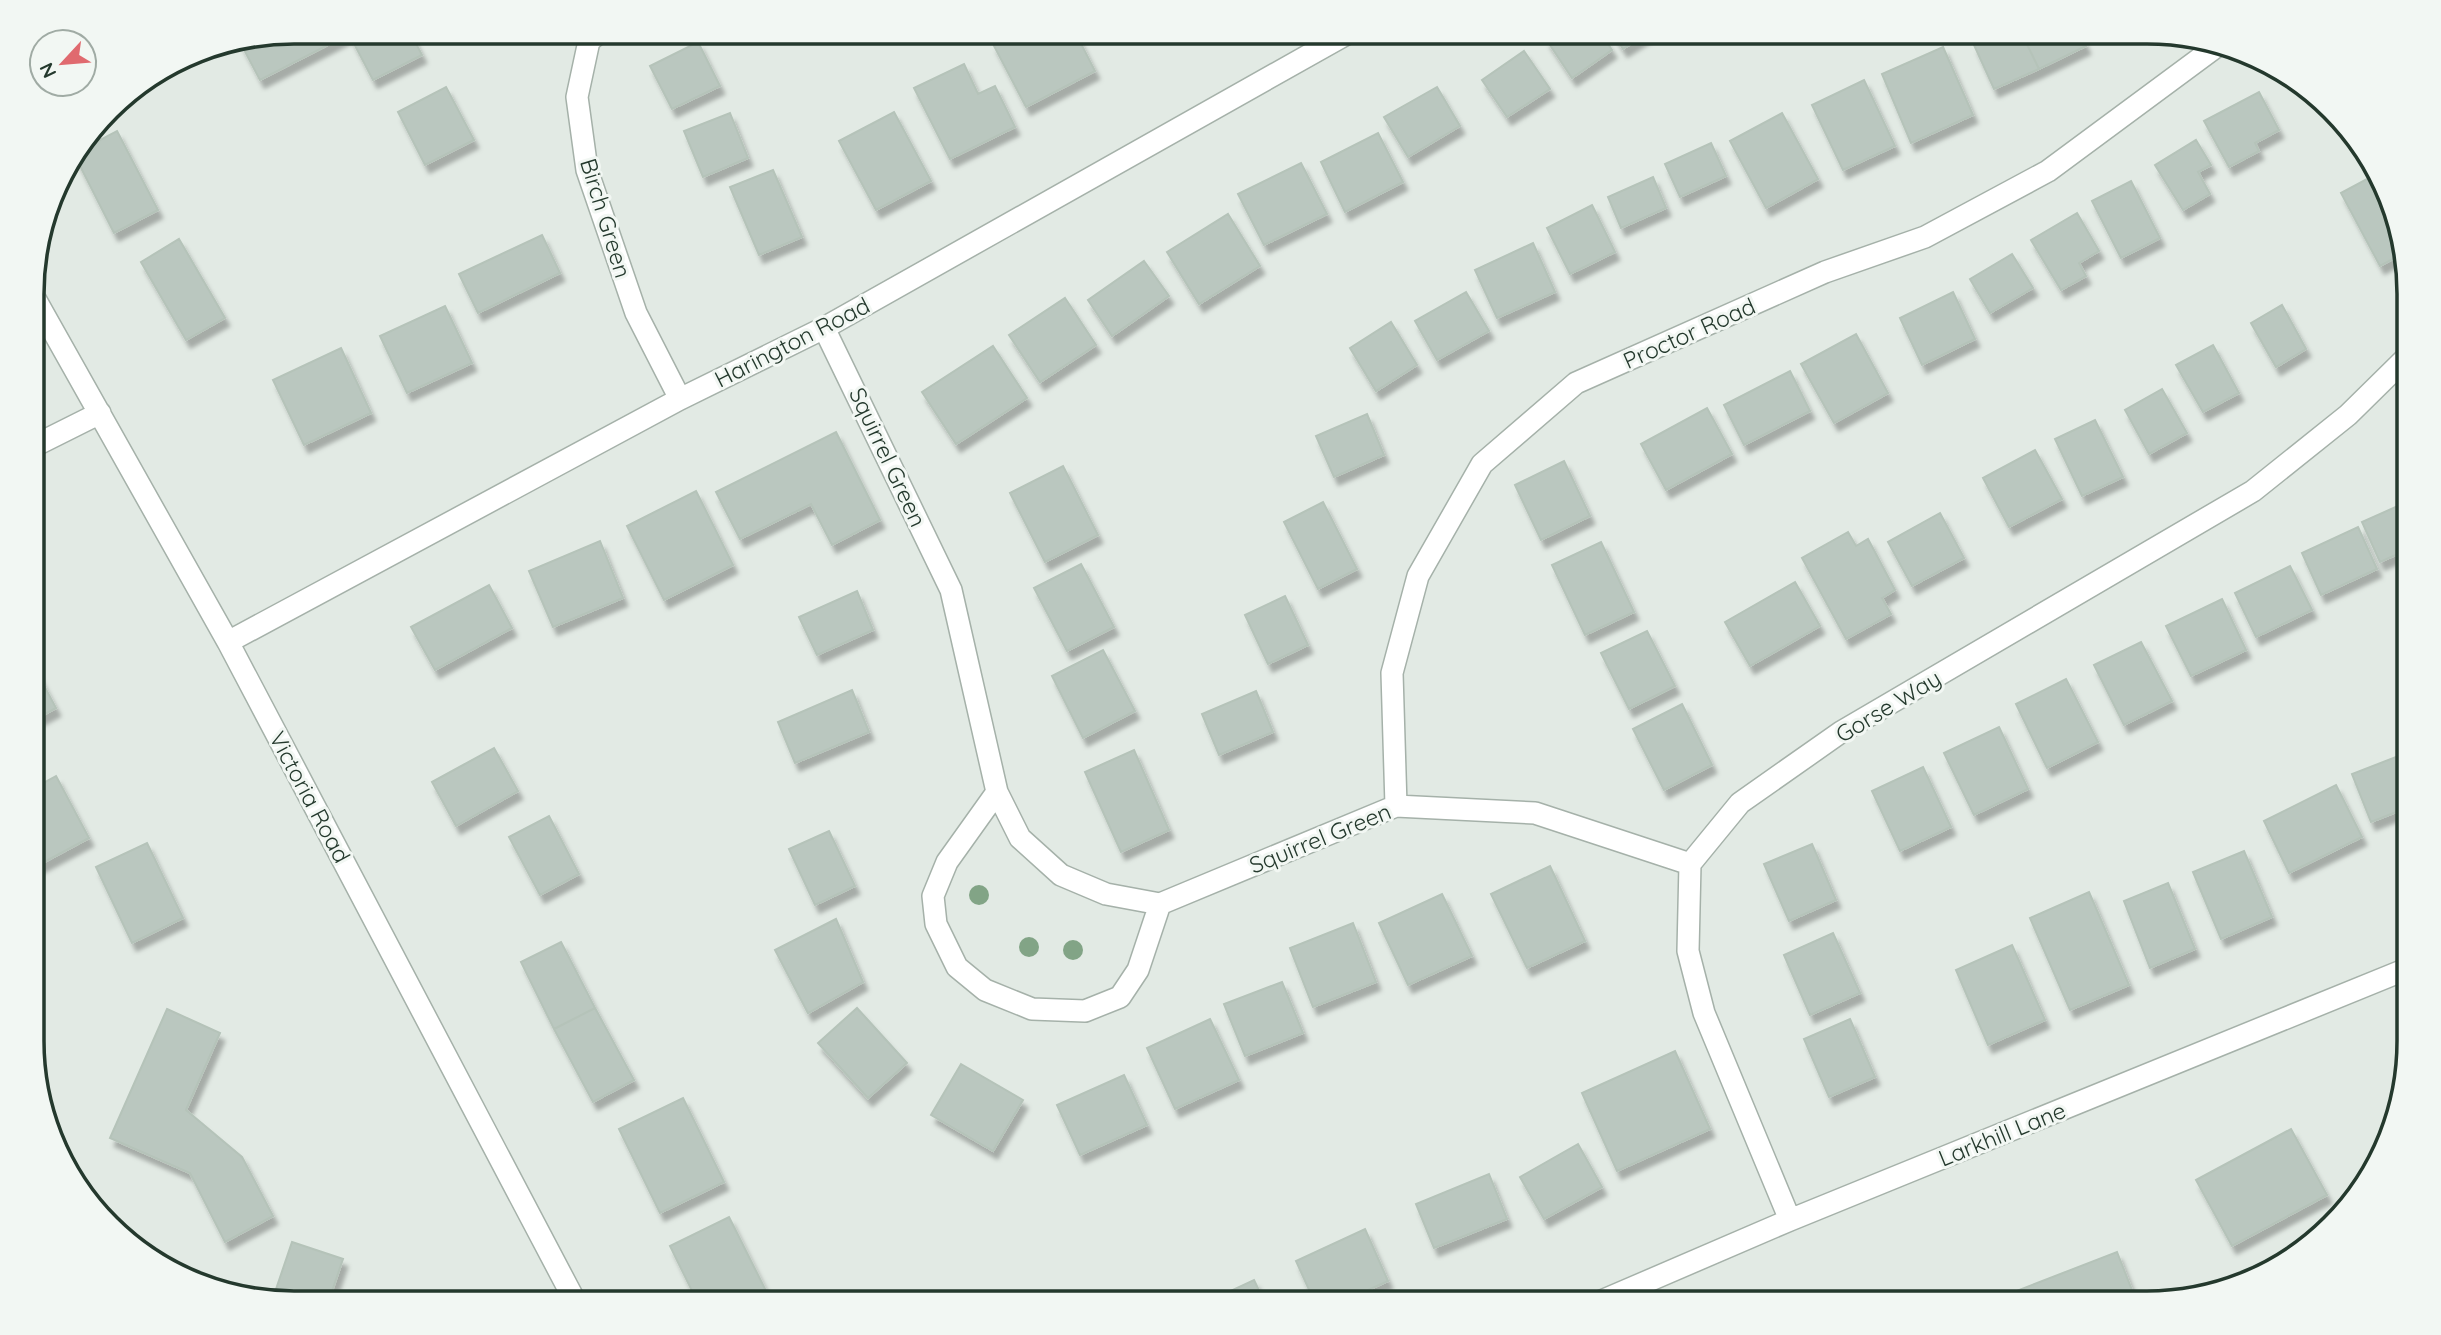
<svg xmlns="http://www.w3.org/2000/svg" width="2441" height="1335" viewBox="0 0 2441 1335" font-family="Quicksand,sans-serif">
<style>
.building{fill:#bac7bf;stroke:#b5c3b9;stroke-width:2;filter:url(#shadow)}
.lines{fill:none;stroke-linecap:round;stroke-linejoin:round}
.minor-casing{stroke:#a5b1a9;stroke-width:24}
.minor{stroke:#fff;stroke-width:21}
.tree{fill:#82a486}
.labels{text-anchor:middle;dominant-baseline:central;stroke-width:6;stroke-linejoin:round;paint-order:stroke}
.street-label{font-size:23px;fill:#24392d;stroke:#f2f7f3}
.rim{fill:none;stroke:#24392d;stroke-width:3.5}
</style>
<defs>
<filter id="shadow"><feDropShadow dx="4.5" dy="8" stdDeviation="2" flood-color="#0004"/></filter>
</defs>
<rect width="100%" height="100%" fill="#e2eae4"/>
<!-- building -->
<path class="building" d="M293,32H410L422,55L373,80L349,34L260,80L240,42Z
M1017,32H1075L1095,71L1026,107L993,44Z
M1556,32H1600L1612,50L1572,78L1546,39Z
M1612,32H1650L1623,49Z
M2001,32H2021L2039,69L1994,89L1974,45Z
M2021,32H2079L2086,46L2039,69Z
M698,42L720,86L672,109L650,66Z
M1943,47L1973,115L1911,143L1882,74Z
M1524,51L1550,89L1507,117L1482,80Z
M964,64L978,94L995,86L1015,127L950,159L914,88Z
M1864,80L1895,146L1843,170L1812,105Z
M446,87L474,140L425,165L398,112Z
M1437,87L1460,126L1408,157L1384,117Z
M2259,92L2279,130L2255,143L2259,151L2229,167L2204,121Z
M894,112L931,181L876,210L839,141Z
M730,113L748,158L703,177L684,131Z
M1782,113L1818,179L1766,208L1730,141Z
M117,131L158,210L114,233L75,156L79,151Z
M1378,133L1403,182L1345,212L1321,162Z
M2196,140L2211,165L2198,172L2210,194L2183,210L2155,165Z
M1711,143L1726,176L1680,197L1665,164Z
M1301,163L1327,214L1264,245L1238,194Z
M773,170L802,237L759,255L730,187Z
M2378,173L2396,209L2404,253L2380,266L2341,193Z
M1653,177L1666,208L1621,228L1608,197Z
M2131,181L2160,238L2121,258L2092,201Z
M1592,205L1615,252L1570,274L1547,228Z
M2077,213L2099,251L2079,263L2086,276L2061,290L2031,240Z
M1228,214L1260,266L1199,304L1167,252Z
M542,235L560,273L478,313L459,274Z
M179,239L225,318L186,340L141,262Z
M1533,243L1555,292L1497,318L1475,270Z
M2012,254L2033,288L1990,313L1970,279Z
M1144,261L1169,296L1112,336L1088,300Z
M1466,292L1489,331L1437,360L1415,321Z
M1953,292L1975,339L1922,365L1900,318Z
M1065,298L1096,345L1040,382L1009,335Z
M2282,305L2306,349L2276,367L2251,323Z
M445,306L472,363L407,393L380,336Z
M1391,322L1417,365L1376,391L1350,348Z
M1856,334L1888,393L1834,423L1801,364Z
M2213,345L2239,393L2203,412L2176,365Z
M993,346L1027,398L956,444L922,392Z
M341,348L371,413L304,445L273,380Z
M1790,371L1810,411L1744,445L1724,405Z
M2162,389L2187,433L2149,454L2125,410Z
M1707,408L1732,454L1666,490L1641,444Z
M1367,414L1384,455L1334,477L1316,436Z
M2095,420L2123,477L2082,496L2055,439Z
M836,432L880,520L832,545L811,504L740,539L716,492Z
M2035,450L2062,499L2009,527L1983,478Z
M1564,461L1590,516L1541,540L1515,485Z
M1063,466L1098,535L1045,562L1010,493Z
M696,491L733,565L664,600L627,526Z
M2409,501V549L2380,562L2362,522Z
M1323,502L1357,569L1318,589L1284,522Z
M1940,513L1964,558L1912,586L1888,542Z
M2358,527L2377,569L2321,595L2302,553Z
M1848,532L1856,546L1868,539L1895,590L1882,598L1891,614L1846,639L1802,558Z
M600,541L623,598L553,627L529,571Z
M1601,542L1634,612L1585,635L1552,565Z
M1081,564L1114,627L1067,651L1034,588Z
M2290,566L2312,610L2256,637L2235,593Z
M1795,582L1820,626L1750,666L1725,622Z
M489,585L512,628L435,670L411,627Z
M857,591L873,630L817,655L799,617Z
M1285,596L1308,645L1268,664L1245,615Z
M2222,599L2246,650L2191,676L2166,626Z
M1647,631L1675,686L1629,709L1601,653Z
M2141,642L2172,701L2124,725L2094,665Z
M1103,650L1135,711L1083,738L1052,676Z
M34,667L56,708L34,720Z
M2066,679L2098,742L2047,768L2016,704Z
M852,690L869,732L795,763L778,722Z
M1256,691L1273,732L1219,755L1202,714Z
M1682,704L1712,765L1664,790L1633,729Z
M1999,727L2028,789L1974,815L1944,753Z
M494,748L518,791L456,826L432,782Z
M1134,750L1169,830L1121,852L1085,772Z
M2409,752V807L2371,822L2352,774Z
M1923,767L1951,827L1900,851L1872,791Z
M56,776L89,838L35,867L34,788Z
M2336,785L2362,837L2289,873L2264,821Z
M549,816L579,874L540,895L509,837Z
M829,831L855,886L815,905L789,849Z
M147,843L183,918L132,943L96,867Z
M1812,844L1836,900L1789,921L1764,864Z
M2244,851L2272,917L2221,939L2193,872Z
M1550,866L1585,941L1527,968L1491,894Z
M2168,883L2195,949L2150,968L2124,901Z
M2089,892L2129,985L2070,1010L2030,918Z
M1442,894L1472,956L1408,985L1379,923Z
M836,919L863,982L808,1013L775,950Z
M1353,923L1376,982L1313,1007L1290,948Z
M1833,933L1860,993L1810,1015L1784,955Z
M561,942L595,1008L554,1029L521,962Z
M2012,945L2045,1020L1988,1045L1956,970Z
M1282,982L1303,1033L1245,1056L1224,1004Z
M595,1008L634,1080L593,1102L554,1029Z
M857,1008L907,1063L868,1098L818,1043Z
M167,1009L220,1033L186,1110L242,1157L273,1216L225,1242L190,1173L110,1138Z
M1210,1019L1239,1080L1175,1109L1147,1048Z
M1850,1019L1875,1077L1829,1097L1804,1039Z
M1675,1051L1710,1129L1617,1171L1582,1093Z
M961,1064L1023,1100L993,1151L931,1115Z
M1124,1075L1147,1125L1080,1155L1057,1105Z
M683,1098L724,1182L660,1213L619,1129Z
M2291,1129L2327,1195L2232,1246L2196,1180Z
M1578,1144L1602,1187L1544,1219L1520,1177Z
M1489,1174L1507,1219L1434,1248L1416,1204Z
M729,1217L768,1295L751,1303H698L670,1246Z
M1365,1229L1388,1281L1340,1303H1315L1296,1261Z
M292,1242L343,1259L328,1303L272,1301Z
M2117,1252L2137,1303H2003L2001,1297Z
M1254,1280L1265,1303H1205Z
M1955,1297L1958,1303H1941Z"/>
<g class="lines">
<!-- minor casing -->
<g class="minor-casing">
<path id="minor" d="M600,32L589,41L577,97L587,170L636,313L680,399
M34,297L228,642L576,1303
M824,328L951,590L997,792L1020,838L1061,875L1106,894L1160,904L1396,806L1535,813L1690,864
M34,449L36,445L100,413
M228,642L680,399L824,328L1350,32
M997,792L947,862L933,896L936,924L957,967L985,990L1032,1009L1085,1011L1120,997L1138,970L1160,904
M1396,806L1392,673L1418,576L1482,464L1576,383L1825,272L1925,237L2048,171L2221,43
M1790,1220L1704,1013L1688,951L1690,864L1740,803L1841,732L2253,491L2348,415L2409,355
M1597,1303L1790,1220L2409,968"/>
</g>
<!-- minor -->
<use href="#minor" class="minor"/>
</g>
<!-- trees -->
<g class="tree">
<circle cx="979" cy="895" r="10"/>
<circle cx="1029" cy="947" r="10"/>
<circle cx="1073" cy="950" r="10"/>
</g>
<g class="labels">
<!-- street labels -->
<g class="street-label">
<text transform="translate(606 218) rotate(73)">Birch Green</text>
<text transform="translate(1689 333) rotate(-24)">Proctor Road</text>
<text transform="translate(792 342) rotate(-27)">Harington Road</text>
<text transform="translate(888 457) rotate(65)">Squirrel Green</text>
<text transform="translate(1888 706) rotate(-31)">Gorse Way</text>
<text transform="translate(310 797) rotate(62)">Victoria Road</text>
<text transform="translate(1320 838) rotate(-22)">Squirrel Green</text>
<text transform="translate(2002 1134) rotate(-22)">Larkhill Lane</text>
</g>
</g>
<!-- crop -->
<path d="M0 0H2441V1335H0ZM294 44H2147A250 250 0 0 1 2397 294V1041A250 250 0 0 1 2147 1291H294A250 250 0 0 1 44 1041V294A250 250 0 0 1 294 44Z" fill="#f2f7f3" fill-rule="evenodd"/>
<path class="rim" d="M294 44H2147A250 250 0 0 1 2397 294V1041A250 250 0 0 1 2147 1291H294A250 250 0 0 1 44 1041V294A250 250 0 0 1 294 44Z"/>
<!-- north arrow -->
<g transform="translate(63 63) rotate(244)"><circle r="33" fill="#f2f7f3" stroke="#a0aba4" stroke-width="2"/>
<path d="M0-5L12 26L0 18L-12 26Z" fill="#e06a6f"/>
<text y="-10" font-size="19" font-weight="bold" text-anchor="middle" fill="#24392d">N</text>
</g>
</svg>
